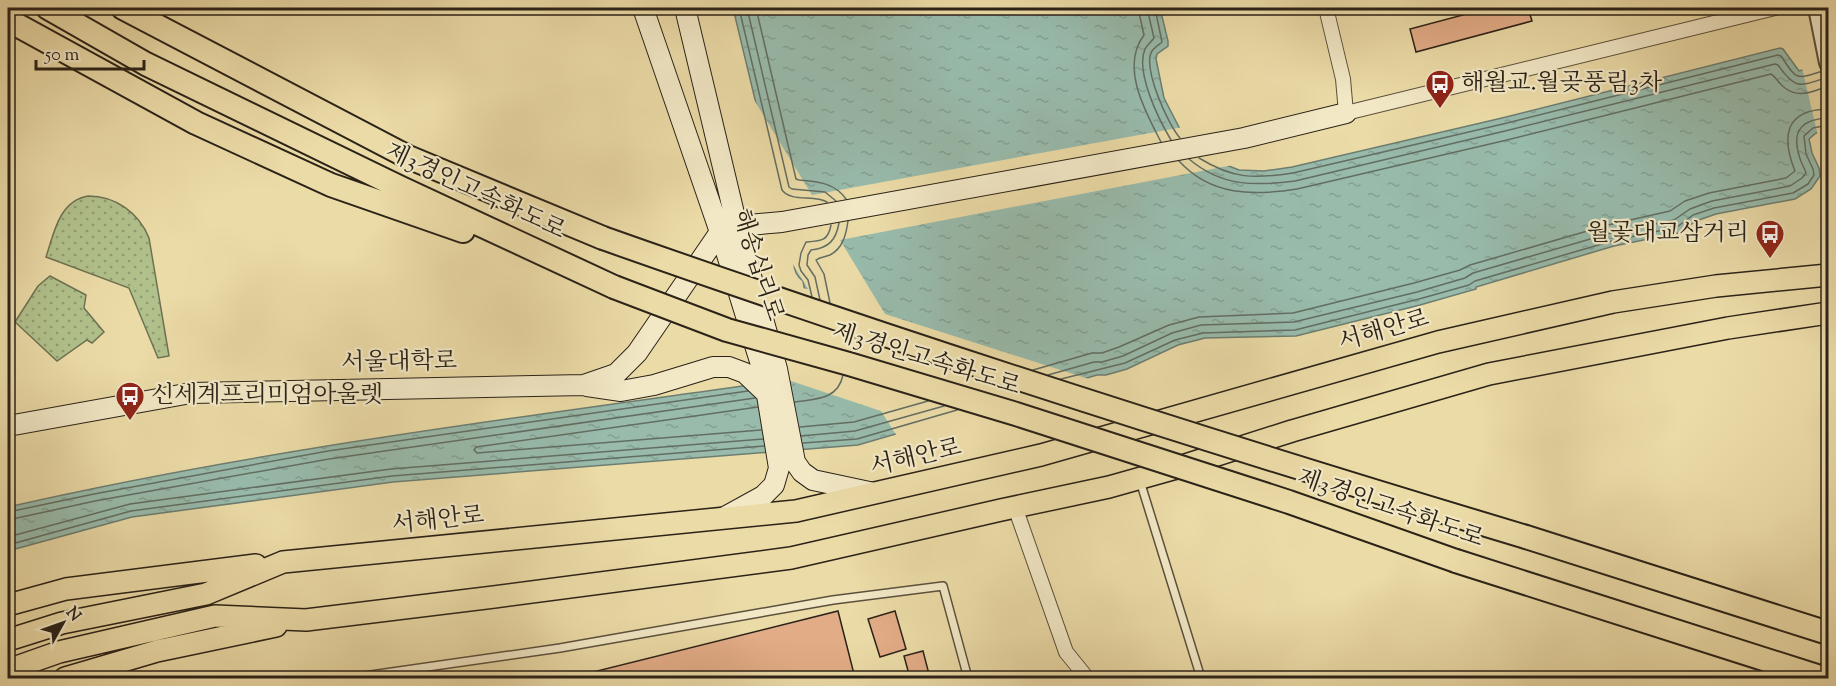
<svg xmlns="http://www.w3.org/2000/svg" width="1836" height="686" viewBox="0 0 1836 686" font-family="'Sorts Mill Goudy','Noto Serif KR',serif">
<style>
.park{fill:url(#park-dots);stroke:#6e7252;stroke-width:1.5}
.water{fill:url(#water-ripples);stroke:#6c7e71;stroke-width:1.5}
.pier{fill:#ebdba7}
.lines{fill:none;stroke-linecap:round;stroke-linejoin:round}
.shore{stroke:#626e62;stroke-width:1.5}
.building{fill:#e2ac87;stroke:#2b2218;stroke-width:1.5}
.service-casing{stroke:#5b503c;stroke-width:10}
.minor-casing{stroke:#5b503c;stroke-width:16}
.tertiary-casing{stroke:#5b503c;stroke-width:20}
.secondary-casing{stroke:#2b2218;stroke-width:22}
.primary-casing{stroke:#2b2218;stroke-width:24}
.trunk-casing{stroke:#2b2218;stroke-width:26}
.service{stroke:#f2e8c6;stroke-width:7}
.minor{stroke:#f2e8c6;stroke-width:14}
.tertiary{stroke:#f2e8c6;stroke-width:16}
.secondary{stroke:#f2e8c6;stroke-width:20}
.primary{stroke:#ebdba7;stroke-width:21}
.trunk{stroke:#ebdba7;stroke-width:22}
.trunk-bridge-casing{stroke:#2b2218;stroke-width:26;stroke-linecap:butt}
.trunk-bridge{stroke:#ebdba7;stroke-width:22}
.labels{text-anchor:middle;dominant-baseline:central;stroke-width:4.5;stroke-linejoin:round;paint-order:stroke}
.poi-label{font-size:24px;fill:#2b2218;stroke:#f2e8c6;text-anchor:start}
.street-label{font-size:24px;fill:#2b2218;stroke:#f2e8c6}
</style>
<defs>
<pattern id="park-dots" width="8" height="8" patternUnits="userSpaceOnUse" patternTransform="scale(1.5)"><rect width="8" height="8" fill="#b1c18c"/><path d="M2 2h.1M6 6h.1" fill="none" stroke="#909c71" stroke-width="1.8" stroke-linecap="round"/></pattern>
<pattern id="water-ripples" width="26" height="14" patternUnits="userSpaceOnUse" patternTransform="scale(1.5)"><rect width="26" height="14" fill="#98bbac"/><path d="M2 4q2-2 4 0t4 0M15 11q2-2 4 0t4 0" fill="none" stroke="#83a093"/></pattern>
</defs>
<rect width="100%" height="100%" fill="#ebdba7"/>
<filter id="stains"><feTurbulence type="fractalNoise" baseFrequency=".00333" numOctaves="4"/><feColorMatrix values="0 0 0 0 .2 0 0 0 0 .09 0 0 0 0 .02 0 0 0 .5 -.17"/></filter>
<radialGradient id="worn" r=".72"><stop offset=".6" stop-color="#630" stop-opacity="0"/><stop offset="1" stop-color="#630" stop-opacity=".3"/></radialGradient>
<!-- park -->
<path class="park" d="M88,196C116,196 139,213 149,238L169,356L158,358L129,288L46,257C54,233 59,201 88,196Z
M50,276L86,295L84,308L104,332L92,343L87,340L57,361L15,322L38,286Z"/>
<!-- water -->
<path class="water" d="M733,8H1160L1168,41V46L1157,54L1156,59L1164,98L1181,131L1216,161L1239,170L1264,171L1292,167L1502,118L1780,48L1783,49L1799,71L1828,63V131L1816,133L1809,139L1812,153L1819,168L1820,176L1811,189L1795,199L1716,214L1696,221L1678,233L1614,246L1476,287V289L1420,305L1296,336L1205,338L1178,345L1127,369L1106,375H1097L858,445L393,482L132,517L8,551V507C275,446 549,414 820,375L803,281C795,275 793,268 794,259L820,235L827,214L770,162Z"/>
<!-- pier -->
<path class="pier" d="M1828,60V134L1818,136L1802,68Z
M751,95L812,195L1183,127L1202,149L1218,159L1233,165L840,240L885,314L1092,380L897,436L881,411L782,378L817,373L801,288L808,289L791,261L792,250L799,236L805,232H818L821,230L823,214L820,208L788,205L777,200L773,193Z"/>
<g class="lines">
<!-- shore -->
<path class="shore" d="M739,8L782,190C792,203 814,194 827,202
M747,8L789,187L792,189L825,192L836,201
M756,8L796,179L799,180C817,182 834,182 846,199
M1138,8L1144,35C1120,67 1145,111 1161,142
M1147,8L1154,38C1151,42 1147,45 1145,49C1135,72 1159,120 1171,140
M1155,8L1162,42C1160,44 1155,47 1152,51C1142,67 1168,125 1180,138
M1199,158C1233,179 1254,179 1293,173L1503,124L1778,55L1781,56C1797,80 1795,80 1823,71
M1189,159C1222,187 1255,186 1295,181L1505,131L1775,64L1778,65C1796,91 1800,86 1828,77
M1179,161C1211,196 1253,196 1297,189L1507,140L1771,74C1776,77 1779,84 1785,88C1799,99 1814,91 1828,86
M812,297L808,280L801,271L799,265L801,253L806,242C822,241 828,241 831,225
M820,300L815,277L807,265L808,255L811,250C829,248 836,240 839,223
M830,303L824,274L816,260C820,257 825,257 830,255C843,248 846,235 848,221
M1033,370L1092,353H1102L1119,347L1169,325L1199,317L1293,313L1414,283L1460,270L1470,265L1608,225L1670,211L1685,201L1709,193L1786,178L1795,171C1781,136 1785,110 1828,109
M1048,375L1094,362H1102L1123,356L1172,333L1201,325L1294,322L1417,292L1465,278L1473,273L1611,233L1674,220L1690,209L1712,201L1790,186L1802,178L1806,173C1804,167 1800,161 1799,155C1791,129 1804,119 1828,118
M1061,379L1125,363L1175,340L1203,333L1295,330L1419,299L1469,285L1475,281L1612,241L1677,227L1693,215L1714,208L1793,193L1808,184L1814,175L1813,169L1806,154L1804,136L1813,128L1828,125
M795,402C815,399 838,400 843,375
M758,407L476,447L474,450L477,453L761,430
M800,427L854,422L928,401
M801,436L855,431L944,406
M803,443L857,439L957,410
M8,512L94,494L328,451L748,391
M8,520L95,501L329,459L755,398
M8,537L130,504L391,469L763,439
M8,545L131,511L392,476L764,446"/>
</g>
<!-- building -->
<path class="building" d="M1489,8H1528L1532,21L1416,52L1410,29Z
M838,611L855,678H586L585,674Z
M895,611L906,649L880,657L868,619Z
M923,651L930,678H910L904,656Z"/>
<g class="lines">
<!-- service casing -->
<g class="service-casing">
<path id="service" d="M1140,481L1201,678
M350,678L560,648L833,600L943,586L968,678"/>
</g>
<!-- minor casing -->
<g class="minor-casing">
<path id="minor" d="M1326,8L1343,79L1346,113L1775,8
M1015,507L1066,652L1087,678"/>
</g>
<!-- tertiary casing -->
<g class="tertiary-casing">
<path id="tertiary" d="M1817,8L1828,63"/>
</g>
<!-- secondary casing -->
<g class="secondary-casing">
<path id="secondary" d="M643,8L720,232L763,371L779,468L774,485L763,496L723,518
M685,8L737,226L777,369L795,462L802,472L813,480L874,493
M720,232L737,226L782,222L1244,138L1346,113
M587,386L621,391L654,385L713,367H729L745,373L767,394
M8,426L191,393L584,385L616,374L637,353L720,232"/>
</g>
<!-- primary casing -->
<g class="primary-casing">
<path id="primary" d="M8,605L66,589L256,565
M8,640L62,623L206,594L283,562L796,511L1041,455L1438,342L1613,302L1716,286L1828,275
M8,670L59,652L215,616L306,620L494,597L791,558L1001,510L1109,487L1173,469L1292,431L1489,374L1728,328L1828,313
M65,678L157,651L276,626"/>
</g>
<!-- trunk casing -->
<g class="trunk-casing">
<path id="trunk" d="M48,8L146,64L401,188L614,287
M123,8L408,157L603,238
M8,20L196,123L331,185L463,231
M1526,537L1828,633
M1456,561L1823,678"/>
</g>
<!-- service -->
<use href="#service" class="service"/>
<!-- minor -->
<use href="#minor" class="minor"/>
<!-- tertiary -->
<use href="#tertiary" class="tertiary"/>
<!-- secondary -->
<use href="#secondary" class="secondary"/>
<!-- primary -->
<use href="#primary" class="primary"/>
<!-- trunk -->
<use href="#trunk" class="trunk"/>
<!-- trunk-bridge casing -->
<g class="trunk-bridge-casing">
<path id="trunk-bridge" d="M603,238C908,346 1216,444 1526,537
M614,287L727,330L849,364L1016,414L1289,502L1456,561"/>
</g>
<!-- trunk-bridge -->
<use href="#trunk-bridge" class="trunk-bridge"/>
</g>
<!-- icons -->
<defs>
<g id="bus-pin" transform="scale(1.5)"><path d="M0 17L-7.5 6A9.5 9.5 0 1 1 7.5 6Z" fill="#8f2418" stroke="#f2e8c6"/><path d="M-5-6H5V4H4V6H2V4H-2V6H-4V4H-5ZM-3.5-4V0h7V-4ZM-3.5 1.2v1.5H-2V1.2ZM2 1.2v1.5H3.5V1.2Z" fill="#fff"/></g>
</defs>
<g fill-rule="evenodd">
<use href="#bus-pin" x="1440" y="84"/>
<use href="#bus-pin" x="1770" y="234"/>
<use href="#bus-pin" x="130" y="396"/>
</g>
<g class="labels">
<!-- poi labels -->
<g class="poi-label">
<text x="1461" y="84">해월교.월곶풍림3차</text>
<text x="1749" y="234" text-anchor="end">월곷대교삼거리</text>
<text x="151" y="396">신세계프리미엄아울렛</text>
</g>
<!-- street labels -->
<g class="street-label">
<text transform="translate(475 192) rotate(25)">제3경인고속화도로</text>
<text transform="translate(757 265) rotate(72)">해송십리로</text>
<text transform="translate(1384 331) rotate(-16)">서해안로</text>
<text transform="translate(926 360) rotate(17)">제3경인고속화도로</text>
<text transform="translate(399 363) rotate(-1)">서울대학로</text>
<text transform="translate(916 458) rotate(-13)">서해안로</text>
<text transform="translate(1390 509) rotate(19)">제3경인고속화도로</text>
<text transform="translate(438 521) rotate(-6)">서해안로</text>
</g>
</g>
<!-- margin -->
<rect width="1836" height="686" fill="none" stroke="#ebdba7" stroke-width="30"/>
<rect x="9" y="9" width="1818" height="668" fill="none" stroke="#2b2218" stroke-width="3"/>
<rect x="15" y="15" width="1806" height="656" fill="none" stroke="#2b2218" stroke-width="1.5"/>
<!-- north arrow -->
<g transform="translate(63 623) rotate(50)" stroke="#f2e8c6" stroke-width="4.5" paint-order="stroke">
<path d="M0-4.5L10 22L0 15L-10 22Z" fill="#2b2218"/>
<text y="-9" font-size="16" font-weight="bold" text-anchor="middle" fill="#2b2218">N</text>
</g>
<!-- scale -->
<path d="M36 60v9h108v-9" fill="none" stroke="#2b2218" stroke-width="3"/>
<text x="45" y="60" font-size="18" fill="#2b2218" stroke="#f2e8c6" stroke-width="4.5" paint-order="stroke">50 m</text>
<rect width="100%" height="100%" filter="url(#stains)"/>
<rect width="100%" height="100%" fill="url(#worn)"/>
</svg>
